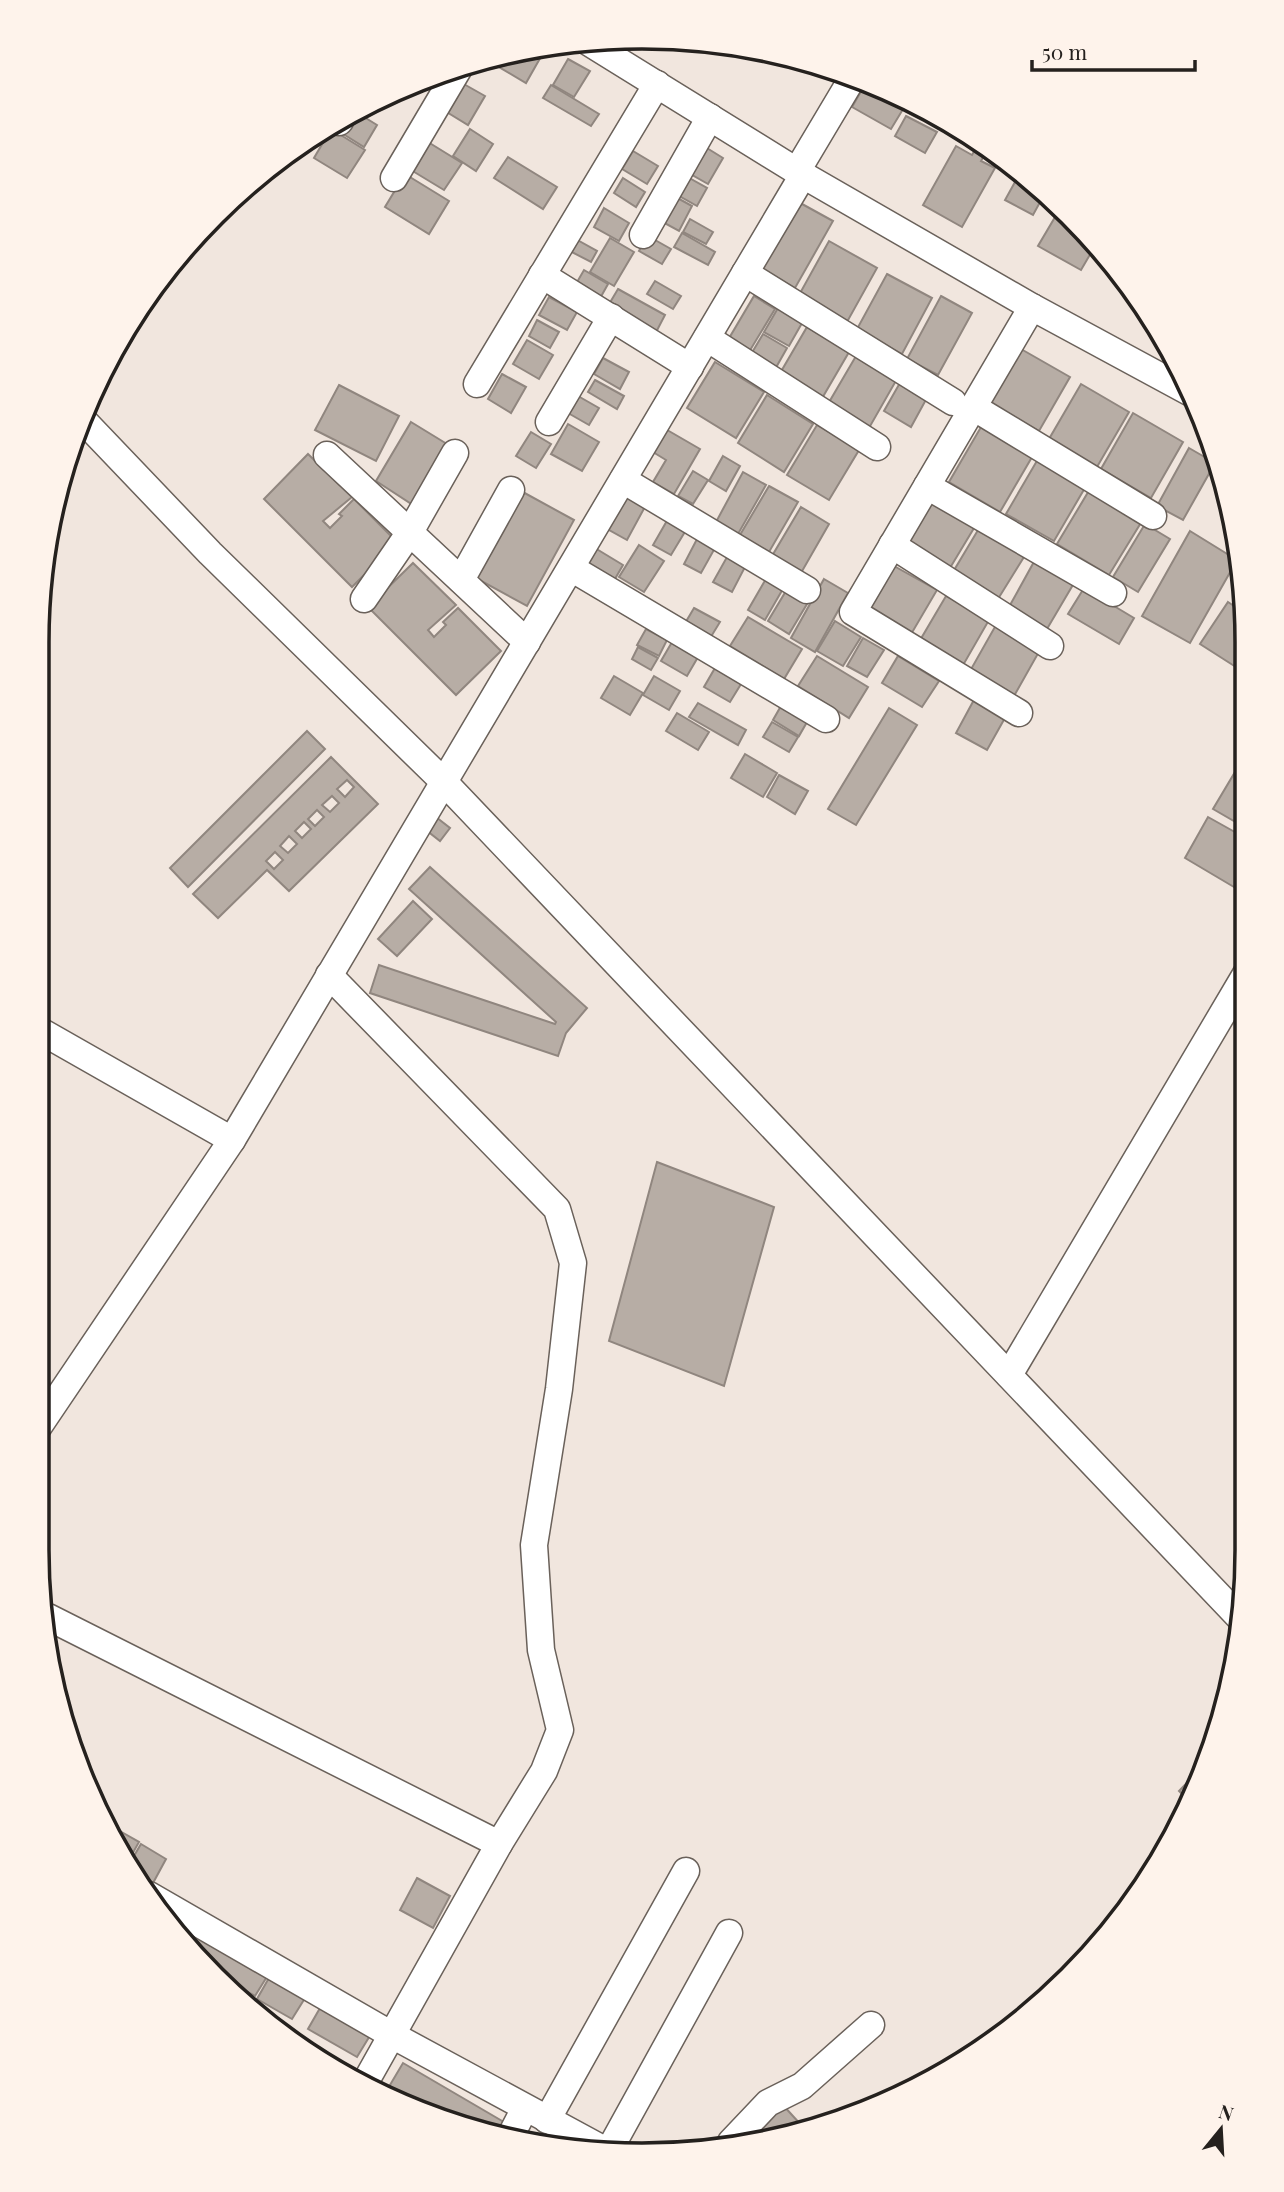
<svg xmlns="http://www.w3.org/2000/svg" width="1284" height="2192" font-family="'Playfair Display',serif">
  <rect width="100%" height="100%" fill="#f1e6de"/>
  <g fill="#b7ada5" stroke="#90867f" stroke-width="2" fill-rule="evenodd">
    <path d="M547,46L526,83L487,60L524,48Z"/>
    <path d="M568,59L590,71L574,97L553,85Z"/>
    <path d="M867,81L908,101L891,129L852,107Z"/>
    <path d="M462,83L485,96L468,125L445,111Z"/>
    <path d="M551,85L599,114L591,126L543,98Z"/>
    <path d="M910,102L941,119L936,127L906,109Z"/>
    <path d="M356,112L377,125L364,147L340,132L350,115Z"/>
    <path d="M906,116L937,132L925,153L895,136Z"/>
    <path d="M331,129L365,150L347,178L314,158Z"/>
    <path d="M470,129L493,144L476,171L453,156Z"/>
    <path d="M964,131L978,139L994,152L988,149L981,161L995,168L962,227L923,205L956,146L972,155L979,143L963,134Z"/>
    <path d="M316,133L307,149L299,144L305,139Z"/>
    <path d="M428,142L462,163L444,190L411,170Z"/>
    <path d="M702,145L723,158L708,184L687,172Z"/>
    <path d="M633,151L658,166L647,184L622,169Z"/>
    <path d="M508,157L557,187L543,209L494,178Z"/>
    <path d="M1020,173L1045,193L1033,215L1005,200Z"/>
    <path d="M405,174L449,201L429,234L385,207Z"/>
    <path d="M684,175L707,188L697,206L674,193Z"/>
    <path d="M623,178L645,192L636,207L614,193Z"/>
    <path d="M672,195L692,206L679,231L659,220Z"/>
    <path d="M793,199L833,221L795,288L755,265Z"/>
    <path d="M1061,207L1070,214L1095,246L1081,270L1038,246Z"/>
    <path d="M604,208L629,223L619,241L594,227Z"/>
    <path d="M690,219L713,232L706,244L683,232Z"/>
    <path d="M682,233L715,252L708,265L674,247Z"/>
    <path d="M648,236L671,249L662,264L639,251Z"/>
    <path d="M572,237L597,251L591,262L566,249Z"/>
    <path d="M610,238L634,252L614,286L590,272Z"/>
    <path d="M829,241L877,268L847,322L799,295Z"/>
    <path d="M584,270L608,284L598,302L573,289Z"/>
    <path d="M887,274L932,298L902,354L857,329Z"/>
    <path d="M655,281L681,296L673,309L647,294Z"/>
    <path d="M618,289L665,315L653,338L605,311Z"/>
    <path d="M754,296L775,309L749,352L728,340Z"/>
    <path d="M941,296L972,313L938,375L907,359Z"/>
    <path d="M549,297L577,312L567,330L539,315Z"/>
    <path d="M778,308L802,323L789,346L764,332Z"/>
    <path d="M537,320L559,332L550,348L529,336Z"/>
    <path d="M807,327L849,352L821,400L779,375Z"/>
    <path d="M763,334L787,348L774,371L750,356Z"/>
    <path d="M527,340L553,355L539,379L513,364Z"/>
    <path d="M1021,349L1070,377L1039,431L990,403Z"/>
    <path d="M856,356L897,379L869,428L828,404Z"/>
    <path d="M603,358L629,372L620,389L594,374Z"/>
    <path d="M715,362L764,392L736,438L687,408Z"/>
    <path d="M502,374L526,387L511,413L488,399Z"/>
    <path d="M595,380L624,396L617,409L588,392Z"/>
    <path d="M901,381L928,396L911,427L884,411Z"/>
    <path d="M1081,384L1129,412L1097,467L1049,439Z"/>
    <path d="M339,385L399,416L376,461L315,430Z"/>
    <path d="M767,395L813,424L784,472L738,443Z"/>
    <path d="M578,396L599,408L589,425L568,413Z"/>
    <path d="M1133,413L1183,442L1151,498L1101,469Z"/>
    <path d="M411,422L447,444L413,505L376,481Z"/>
    <path d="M568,424L599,442L582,471L551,454Z"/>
    <path d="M817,425L859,450L829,500L787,475Z"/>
    <path d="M662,427L700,449L674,494L653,482L666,460L648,449Z"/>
    <path d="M981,427L1032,457L1000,512L949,482Z"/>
    <path d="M531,432L551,444L536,468L516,456Z"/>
    <path d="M1189,448L1215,463L1183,520L1157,506Z"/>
    <path d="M308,454L352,497L323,521L330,528L342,516L339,514L354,499L397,542L352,587L264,499Z"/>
    <path d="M723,456L740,466L726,491L709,481Z"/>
    <path d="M1038,459L1086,486L1054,541L1006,514Z"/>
    <path d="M693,471L708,480L693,504L678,496Z"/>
    <path d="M743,472L766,485L738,534L716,522Z"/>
    <path d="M769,486L798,502L769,552L740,535Z"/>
    <path d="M622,489L647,503L627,540L602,526Z"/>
    <path d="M1090,489L1142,521L1109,575L1057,544Z"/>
    <path d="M521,491L574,520L527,606L474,577Z"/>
    <path d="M933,497L977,523L950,568L906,542Z"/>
    <path d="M801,507L829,524L801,573L772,556Z"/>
    <path d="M668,519L686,530L671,555L653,545Z"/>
    <path d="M1145,524L1170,539L1138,592L1113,577Z"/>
    <path d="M981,525L1027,552L998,599L953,572Z"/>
    <path d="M1190,531L1237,560L1190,643L1142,616Z"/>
    <path d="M697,539L715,548L701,573L684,564Z"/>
    <path d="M590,545L623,565L612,584L579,564Z"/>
    <path d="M639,545L664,561L644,592L619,577Z"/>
    <path d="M727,557L745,567L732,592L713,582Z"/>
    <path d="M1035,560L1074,583L1047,629L1009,607Z"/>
    <path d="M413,563L456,605L428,630L434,637L446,625L443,622L458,608L501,651L456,695L368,607Z"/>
    <path d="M894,566L937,590L910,636L868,611Z"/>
    <path d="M767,577L784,587L765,620L748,610Z"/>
    <path d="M824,579L848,593L815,652L791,638Z"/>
    <path d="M1084,588L1134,618L1119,644L1068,614Z"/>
    <path d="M786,591L807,604L789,634L768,621Z"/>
    <path d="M946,596L989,620L962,667L919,642Z"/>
    <path d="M1228,602L1246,614V659L1239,669L1200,644Z"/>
    <path d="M694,608L720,622L709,640L684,625Z"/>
    <path d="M748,617L802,649L784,679L730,646Z"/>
    <path d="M835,621L861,637L843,666L817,651Z"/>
    <path d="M996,625L1040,650L1014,696L970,671Z"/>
    <path d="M646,629L667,640L659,656L637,645Z"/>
    <path d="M863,638L884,650L867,677L847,666Z"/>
    <path d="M672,642L698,657L687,676L661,661Z"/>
    <path d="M638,647L658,658L651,670L632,659Z"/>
    <path d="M817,656L868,687L849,718L798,686Z"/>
    <path d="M898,656L939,681L922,707L882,683Z"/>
    <path d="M715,668L741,684L730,702L704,687Z"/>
    <path d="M614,676L643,693L630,715L601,698Z"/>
    <path d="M654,676L680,691L669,710L643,695Z"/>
    <path d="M975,698L1006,716L987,750L956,733Z"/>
    <path d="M698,703L746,730L738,745L689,717Z"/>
    <path d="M781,706L807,722L799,736L773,720Z"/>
    <path d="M889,708L917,725L856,825L828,809Z"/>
    <path d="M677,713L709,732L698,750L666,731Z"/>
    <path d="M772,722L798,737L789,752L763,737Z"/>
    <path d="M307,731L325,749L188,887L170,868Z"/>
    <path d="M745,754L777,773L763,797L731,778Z"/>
    <path d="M331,757L378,804L289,891L267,870L218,918L193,894ZM347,780L354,787L345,797L337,789ZM332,796L339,803L330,812L322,805ZM317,810L324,817L315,826L308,819ZM304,822L311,829L302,838L295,831ZM289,836L297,844L288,853L280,846ZM275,852L283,860L274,869L266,861Z"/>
    <path d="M1238,767L1246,772V828L1213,809Z"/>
    <path d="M779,775L808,791L795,814L767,797Z"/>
    <path d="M436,817L450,828L440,841L426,830Z"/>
    <path d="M1208,817L1242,836L1246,829V878L1239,890L1185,858Z"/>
    <path d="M430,867L587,1008L566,1033L558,1056L370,993L379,965L555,1024L556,1022L409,889Z"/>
    <path d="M413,901L432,919L397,956L378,939Z"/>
    <path d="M657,1162L774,1207L724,1386L609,1341Z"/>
    <path d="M1206,1763L1188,1800L1179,1791Z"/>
    <path d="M118,1830L139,1842L130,1858L116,1833Z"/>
    <path d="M141,1844L166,1859L153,1883L139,1875L131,1861Z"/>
    <path d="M417,1878L450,1896L433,1928L400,1910Z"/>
    <path d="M178,1923L268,1975L255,1996L229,1982L174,1930Z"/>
    <path d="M274,1969L310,1990L292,2019L257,1999Z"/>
    <path d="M324,2001L374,2029L357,2057L308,2029Z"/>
    <path d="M403,2063L509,2125L502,2136L485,2135L387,2090Z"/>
    <path d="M782,2104L802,2126L744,2139Z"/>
  </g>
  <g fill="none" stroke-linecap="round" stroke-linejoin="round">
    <g stroke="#6a615a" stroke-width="29">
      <g id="street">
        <path d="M588,42L803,175L1032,307L1191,393"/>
        <path d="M339,122L340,121"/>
        <path d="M797,171L853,77"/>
        <path d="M394,178L459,68"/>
        <path d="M643,235L710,117"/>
        <path d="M745,273L953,402"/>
        <path d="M542,275L690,367"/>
        <path d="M707,338L877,447"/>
        <path d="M477,384L657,84"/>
        <path d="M973,407L1153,516"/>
        <path d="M83,420L210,553L444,782L1240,1618"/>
        <path d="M549,422L611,317"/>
        <path d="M327,455L527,642"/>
        <path d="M623,480L807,590"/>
        <path d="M927,486L1113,593"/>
        <path d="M892,545L1050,646"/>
        <path d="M571,568L826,719"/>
        <path d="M461,580L511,490"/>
        <path d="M364,599L410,532L455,453"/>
        <path d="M1019,713L853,612L1032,307"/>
        <path d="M329,975L557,1209L573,1263L559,1389L534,1545L541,1650L560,1730L544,1771L499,1844L366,2081"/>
        <path d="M37,1029L232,1140L803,175"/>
        <path d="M1009,1375L1246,974"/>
        <path d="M37,1429L232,1140"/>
        <path d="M48,1617L499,1844"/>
        <path d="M149,1895L392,2035L597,2146"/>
        <path d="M547,2120L686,1871"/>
        <path d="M510,2137L525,2108"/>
        <path d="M731,2142L768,2103L802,2086L871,2025"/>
        <path d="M611,2147L729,1933"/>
      </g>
    </g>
    <use href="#street" stroke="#fff" stroke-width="26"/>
  </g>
  <path d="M0 0H1284V2192H0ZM642 49H642A593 593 0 0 1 1235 642V1550A593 593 0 0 1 642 2143H642A593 593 0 0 1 49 1550V642A593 593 0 0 1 642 49Z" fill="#fef3eb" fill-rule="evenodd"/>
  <path fill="none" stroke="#25211e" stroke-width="3.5" d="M642 49H642A593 593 0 0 1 1235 642V1550A593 593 0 0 1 642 2143H642A593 593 0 0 1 49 1550V642A593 593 0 0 1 642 49Z"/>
  <g transform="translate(1221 2129) rotate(18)" stroke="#fef3eb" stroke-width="5" paint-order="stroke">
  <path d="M0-5L12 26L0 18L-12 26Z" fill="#25211e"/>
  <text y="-10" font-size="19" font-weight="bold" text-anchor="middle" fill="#25211e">N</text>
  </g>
  <path d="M1032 60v10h163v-10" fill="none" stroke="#25211e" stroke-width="3.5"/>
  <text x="1042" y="60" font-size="21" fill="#25211e" stroke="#fef3eb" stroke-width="5" paint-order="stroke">50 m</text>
</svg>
